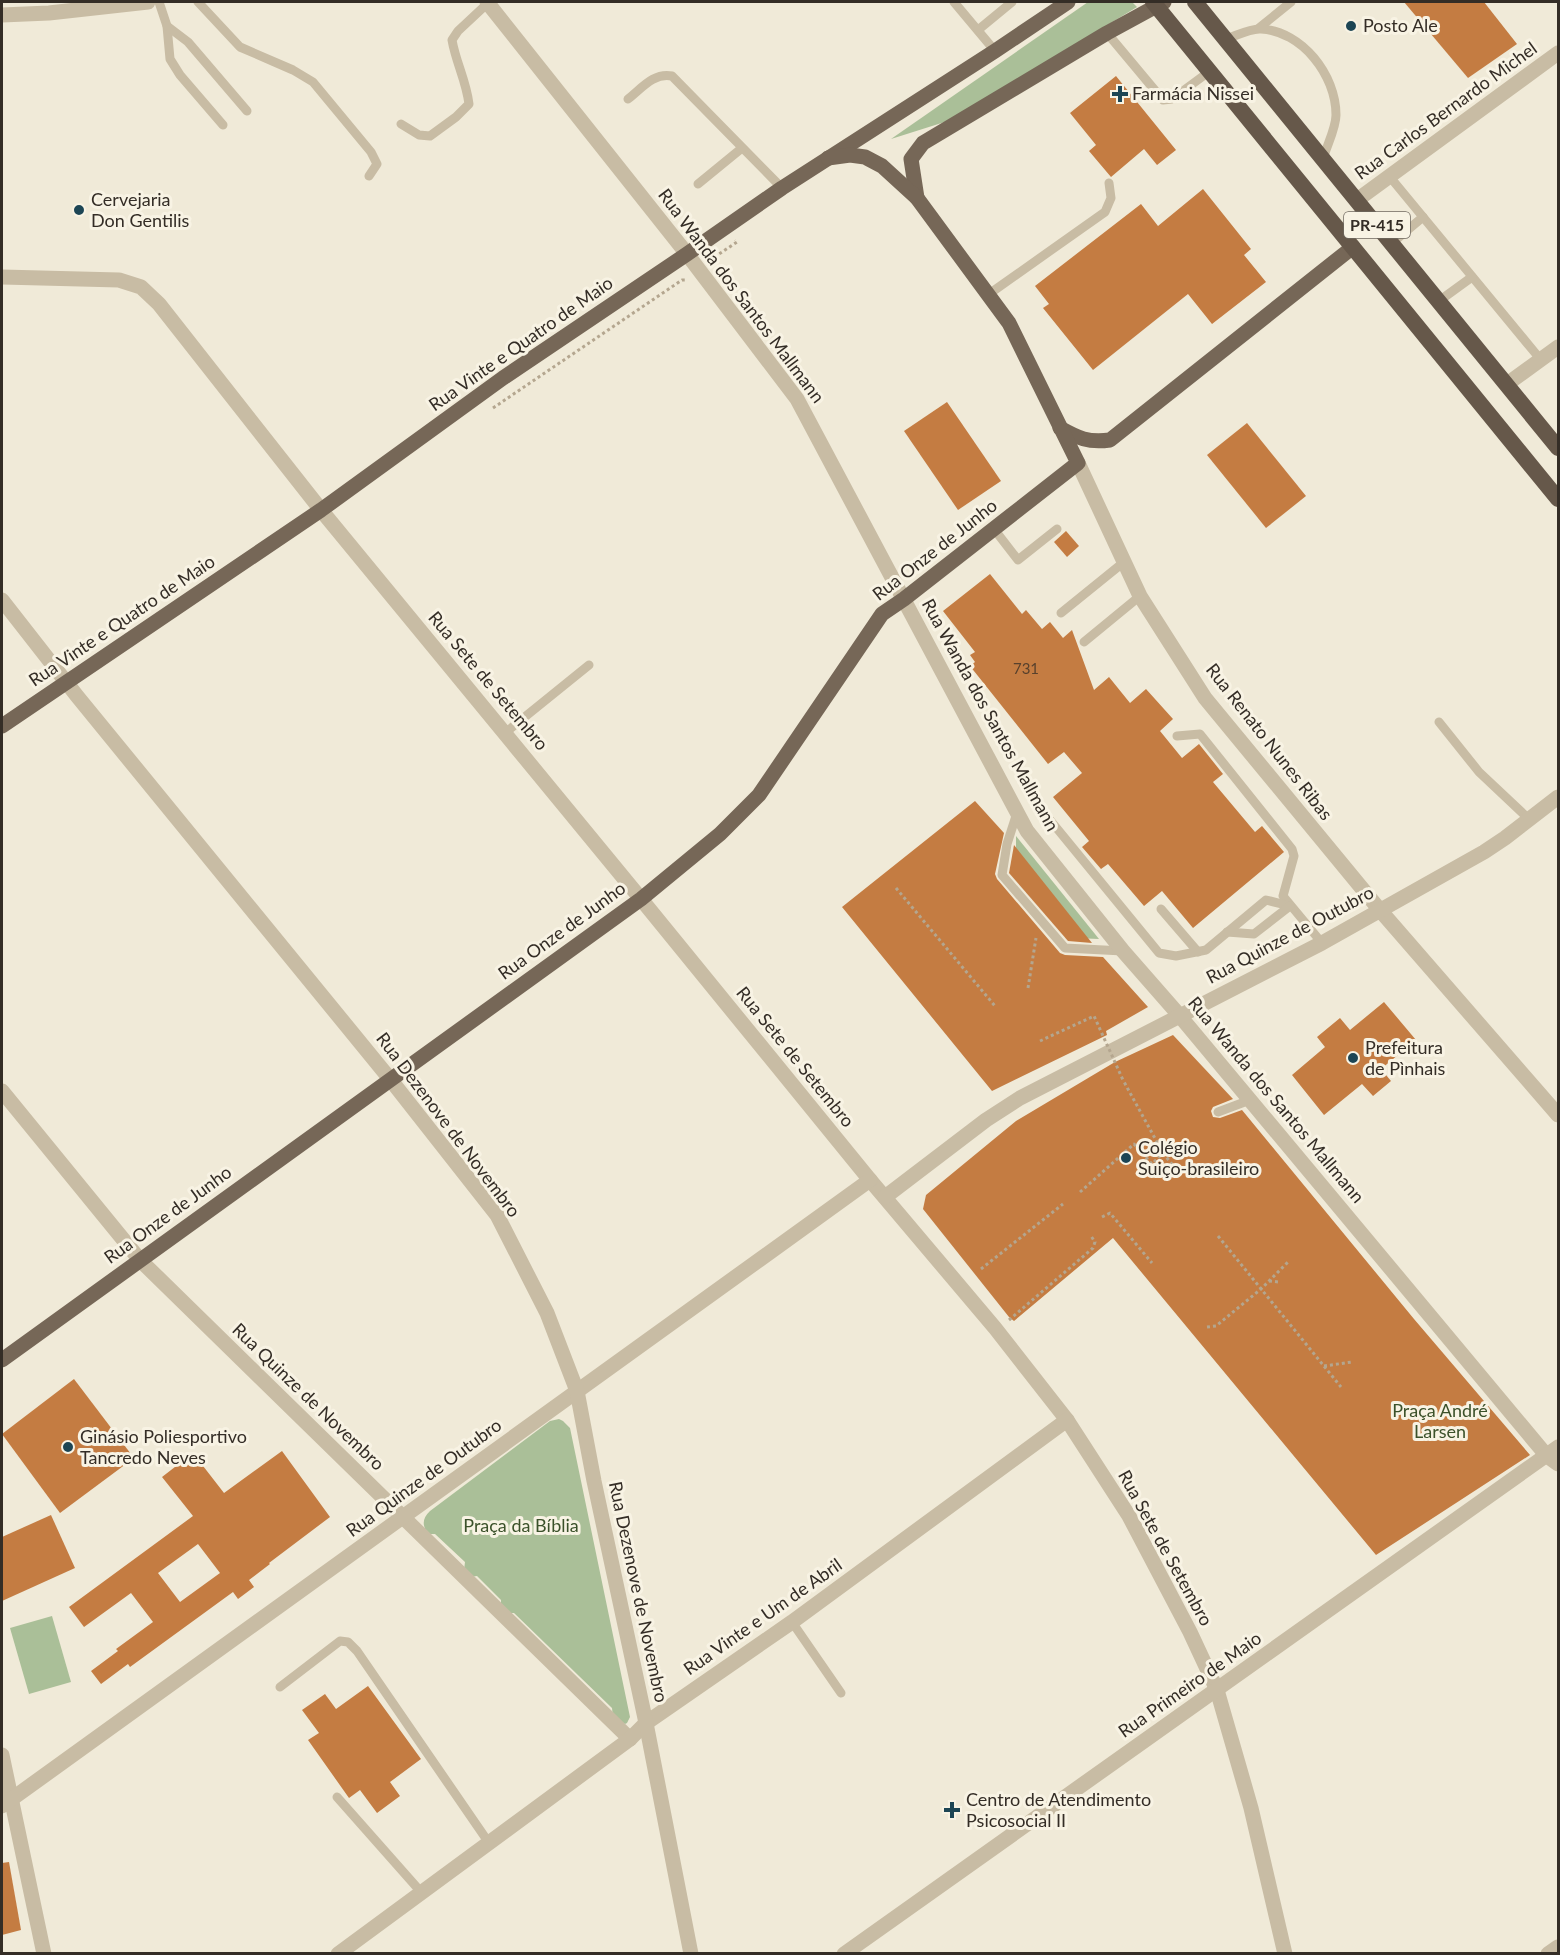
<svg xmlns="http://www.w3.org/2000/svg" width="1560" height="1955" font-family="Lato,sans-serif">
  <rect width="100%" height="100%" fill="#f0ead8"/>
  <g fill="#aabf98">
    <path d="M1088,2H1132L1137,7L951,120L891,139Z"/>
    <path d="M1016,836L1099,939L1074,938L1016,868Z"/>
    <path d="M559,1419L563,1421L570,1428L630,1717L627,1723L625,1724L613,1717L612,1708L514,1613H507L501,1607V1600L477,1576L470,1577L464,1570L465,1562L435,1534H428C422,1525 422,1519 430,1511L550,1421Z"/>
    <path d="M52,1616L71,1682L29,1694L10,1628Z"/>
  </g>
  <g fill="#c47c42" fill-rule="evenodd">
    <path d="M1404,2H1484L1517,44L1468,78Z"/>
    <path d="M1116,76L1176,150L1157,165L1144,149L1111,177L1089,151L1096,145L1070,113Z"/>
    <path d="M1203,189L1251,249L1244,255L1266,282L1212,324L1188,294L1093,370L1043,308L1049,304L1035,286L1141,204L1158,226Z"/>
    <path d="M947,402L1001,481L958,510L904,431Z"/>
    <path d="M1247,423L1306,496L1266,528L1207,455Z"/>
    <path d="M1066,531L1079,546L1067,557L1054,542Z"/>
    <path d="M990,574L1022,614L1026,610L1042,629L1050,622L1063,638L1072,630L1094,690L1109,677L1130,703L1146,689L1173,719L1160,731L1182,758L1199,744L1223,774L1213,782L1255,832L1262,826L1284,852L1193,928L1162,891L1144,906L1108,864L1101,869L1082,847L1089,841L1053,797L1082,773L1064,752L1048,764L970,666L975,662L970,655L975,652L943,611Z"/>
    <path d="M975,801L1004,833L995,874L997,879L1060,953L1065,955L1103,957L1148,1007L1106,1031L1107,1035L992,1091L842,907Z"/>
    <path d="M1014,845L1092,943L1068,941L1009,873Z"/>
    <path d="M1384,1002L1416,1040L1381,1069L1391,1081L1373,1096L1362,1084L1324,1115L1292,1075L1325,1047L1317,1037L1340,1018L1350,1030Z"/>
    <path d="M1173,1035L1233,1099L1213,1107L1211,1111L1213,1117L1220,1118L1242,1110L1414,1319L1530,1455L1376,1555L1113,1238L1014,1321L1009,1317L923,1209L926,1195L1016,1121L1115,1062Z"/>
    <path d="M74,1379L134,1458L60,1513L2,1434Z"/>
    <path d="M282,1451L330,1517L269,1563L270,1564L249,1580L254,1587L238,1599L233,1592L130,1667L128,1664L101,1684L91,1671L118,1651L116,1649L153,1622L131,1593L84,1627L69,1607L193,1516L162,1477L193,1453L224,1493ZM198,1544L220,1573L180,1602L158,1573Z"/>
    <path d="M51,1515L75,1568L2,1601V1537Z"/>
    <path d="M368,1686L421,1759L390,1782L400,1796L377,1813L360,1790L349,1798L308,1740L319,1733L302,1710L325,1694L336,1709Z"/>
    <path d="M9,1862L21,1930L2,1935V1863Z"/>
  </g>
  <g fill="none" stroke-linecap="round" stroke-linejoin="round">
    <g stroke="#b4a68f" stroke-width="3" stroke-dasharray="3 3" stroke-linecap="butt">
      <path d="M712,263L716,256L737,242L735,240"/>
      <path d="M493,408L682,280H687"/>
      <path d="M896,888L995,1006"/>
      <path d="M1028,988L1036,938"/>
      <path d="M1163,1153L1180,1174"/>
      <path d="M1080,1192L1134,1144L1152,1164L1163,1153L1123,1080"/>
      <path d="M1102,1217L1110,1213L1152,1263"/>
      <path d="M1218,1236L1341,1387"/>
      <path d="M981,1269L1063,1204"/>
      <path d="M1269,1281L1279,1282"/>
      <path d="M1009,1320L1093,1248L1095,1242L1091,1236"/>
      <path d="M1207,1327L1216,1326L1261,1289L1288,1262"/>
      <path d="M1324,1366L1352,1362"/>
    </g>
    <g stroke="#c8bca4" stroke-width="9">
      <path d="M159,2L167,26L170,59L180,75L223,125"/>
      <path d="M198,2L240,47L293,70L313,82L371,152L377,164L369,176"/>
      <path d="M954,2L995,51"/>
      <path d="M167,26L188,42L247,111"/>
      <path d="M1259,28L1291,2"/>
      <path d="M978,30L1012,2"/>
      <path d="M1107,33L1163,100L1172,99L1210,71"/>
      <path d="M1226,39C1236,36 1250,28 1261,29C1302,31 1336,75 1336,115C1336,128 1327,145 1323,159"/>
      <path d="M628,99C641,89 654,72 672,76L782,188"/>
      <path d="M401,124L419,135L430,136L456,117L469,104C466,80 456,63 452,40L458,31L488,3"/>
      <path d="M1390,177L1541,360"/>
      <path d="M698,184L742,148"/>
      <path d="M1392,243L1423,217"/>
      <path d="M989,294L1105,212L1111,198L1109,183"/>
      <path d="M1439,301L1472,277"/>
      <path d="M994,529L1018,560L1057,529"/>
      <path d="M1061,613L1124,562"/>
      <path d="M1084,642L1140,596"/>
      <path d="M1439,722L1479,772L1530,820"/>
      <path d="M505,733L589,665"/>
      <path d="M1177,736L1200,734L1292,849L1294,856L1283,896L1322,943"/>
      <path d="M1020,770L1032,798L1159,953L1176,956L1206,950L1266,900L1290,906"/>
      <path d="M1017,813L1007,844L1002,875L1065,948L1123,951"/>
      <path d="M1161,909L1198,952"/>
      <path d="M1227,932L1254,934L1290,906"/>
      <path d="M1218,1112L1250,1100"/>
      <path d="M792,1622L841,1693"/>
      <path d="M280,1687L340,1641L348,1642L357,1651L489,1843"/>
      <path d="M337,1797L421,1892"/>
    </g>
    <g stroke="#c8bca4" stroke-width="15">
      <path d="M487,2L687,254L797,399L1027,831L1123,951L1179,1015L1547,1456L1558,1464"/>
      <path d="M2,15L49,13L148,2"/>
      <path d="M1357,200L1558,53"/>
      <path d="M2,277L119,280L141,287L159,304L321,510L641,899L870,1180L995,1328L1067,1420L1129,1516L1190,1632L1217,1690L1251,1808L1285,1954"/>
      <path d="M1507,384L1558,347"/>
      <path d="M1078,463L1140,596L1205,698L1379,909L1558,1115"/>
      <path d="M2,1091L140,1260L630,1739"/>
      <path d="M885,1197L986,1120L1020,1098L1322,943L1484,852L1505,838L1558,797"/>
      <path d="M2,1755L44,1954"/>
      <path d="M2,1806L870,1180"/>
      <path d="M338,1954L630,1739L646,1723L792,1622L1067,1420"/>
      <path d="M844,1954L1558,1447"/>
      <path d="M1548,1954L1558,1947"/>
    </g>
    <path stroke="#c8bca4" stroke-width="15" d="M2,600L77,696L390,1079L497,1215L547,1313L577,1391L594,1481L646,1723L691,1954"/>
    <g stroke="#766757" stroke-width="15">
      <path d="M917,198L911,159L923,143L1107,33L1164,2"/>
      <path d="M1060,428C1078,438 1088,443 1110,440L1353,247"/>
      <path d="M2,726L321,510L503,378L687,254L782,188L995,51L1068,2"/>
      <path d="M2,1360L641,899L720,834L759,795L882,614L904,599L1078,463L1009,323L917,198L882,166L865,157L850,155L828,158"/>
    </g>
    <g stroke="#66584a" stroke-width="16">
      <path d="M1153,2L1558,499"/>
      <path d="M1195,2L1558,448"/>
    </g>
    <path stroke="#b4a68f" stroke-width="3" stroke-dasharray="3 3" stroke-linecap="butt" d="M1040,1041L1094,1016L1123,1080"/>
  </g>
  <g fill="#1c4554" stroke="#f8f3e4" stroke-width="2">
    <circle cx="1351" cy="26" r="6"/>
    <path d="M1117 85h6v6h6v6h-6v6h-6v-6h-6v-6h6z"/>
    <circle cx="79" cy="210" r="6"/>
    <circle cx="1353" cy="1058" r="6"/>
    <circle cx="1126" cy="1158" r="6"/>
    <circle cx="68" cy="1447" r="6"/>
    <path d="M949 1801h6v6h6v6h-6v6h-6v-6h-6v-6h6z"/>
  </g>
  <g text-anchor="middle" stroke-width="6" stroke-linejoin="round" paint-order="stroke">
    <g font-size="15" fill="#58412d">
      <text x="1026" y="674">731</text>
    </g>
    <rect fill="#f8f3e4" stroke="#6f685f" stroke-width="1.5" x="1344" y="212" width="66" height="26" rx="4.5"/>
    <g font-size="16" font-weight="bold" fill="#342d26">
      <text x="1377" y="231">PR-415</text>
    </g>
    <g font-size="18" fill="#342d26" stroke="#f8f3e4" text-anchor="start">
      <text x="1363" y="32">Posto Ale</text>
      <text x="1132" y="100">Farmácia Nissei</text>
      <text x="91" y="206">Cervejaria<tspan x="91" dy="21">Don Gentilis</tspan></text>
      <text x="1365" y="1054">Prefeitura<tspan x="1365" dy="21">de Pìnhais</tspan></text>
      <text x="1138" y="1154">Colégio<tspan x="1138" dy="21">Suiço-brasileiro</tspan></text>
      <text x="80" y="1443">Ginásio Poliesportivo<tspan x="80" dy="21">Tancredo Neves</tspan></text>
      <text x="966" y="1806">Centro de Atendimento<tspan x="966" dy="21">Psicosocial II</tspan></text>
    </g>
    <g font-size="18" fill="#342d26" stroke="#f8f3e4">
      <text transform="translate(1446 111) rotate(-36)" y="6">Rua Carlos Bernardo Michel</text>
      <text transform="translate(741 296) rotate(53)" y="6">Rua Wanda dos Santos Mallmann</text>
      <text transform="translate(521 344) rotate(-35)" y="6">Rua Vinte e Quatro de Maio</text>
      <text transform="translate(935 550) rotate(-38)" y="6">Rua Onze de Junho</text>
      <text transform="translate(122 621) rotate(-34)" y="6">Rua Vinte e Quatro de Maio</text>
      <text transform="translate(488 681) rotate(50)" y="6">Rua Sete de Setembro</text>
      <text transform="translate(990 715) rotate(61)" y="6">Rua Wanda dos Santos Mallmann</text>
      <text transform="translate(1269 742) rotate(52)" y="6">Rua Renato Nunes Ribas</text>
      <text transform="translate(562 931) rotate(-36)" y="6">Rua Onze de Junho</text>
      <text transform="translate(1290 935) rotate(-28)" y="6">Rua Quinze de Outubro</text>
      <text transform="translate(795 1057) rotate(51)" y="6">Rua Sete de Setembro</text>
      <text transform="translate(1276 1100) rotate(50)" y="6">Rua Wanda dos Santos Mallmann</text>
      <text transform="translate(448 1125) rotate(53)" y="6">Rua Dezenove de Novembro</text>
      <text transform="translate(168 1215) rotate(-36)" y="6">Rua Onze de Junho</text>
      <text transform="translate(308 1397) rotate(44)" y="6">Rua Quinze de Novembro</text>
      <text transform="translate(424 1478) rotate(-36)" y="6">Rua Quinze de Outubro</text>
      <text transform="translate(1165 1548) rotate(61)" y="6">Rua Sete de Setembro</text>
      <text transform="translate(638 1592) rotate(78)" y="6">Rua Dezenove de Novembro</text>
      <text transform="translate(763 1617) rotate(-35)" y="6">Rua Vinte e Um de Abril</text>
      <text transform="translate(1190 1685) rotate(-35)" y="6">Rua Primeiro de Maio</text>
    </g>
    <g font-size="18" fill="#3b512a" stroke="#f8f3e4">
      <text x="1440" y="1417">Praça André<tspan x="1440" dy="21">Larsen</tspan></text>
      <text x="521" y="1532">Praça da Bíblia</text>
    </g>
  </g>
  <rect width="1560" height="1955" fill="none" stroke="#342d26" stroke-width="6"/>
</svg>
